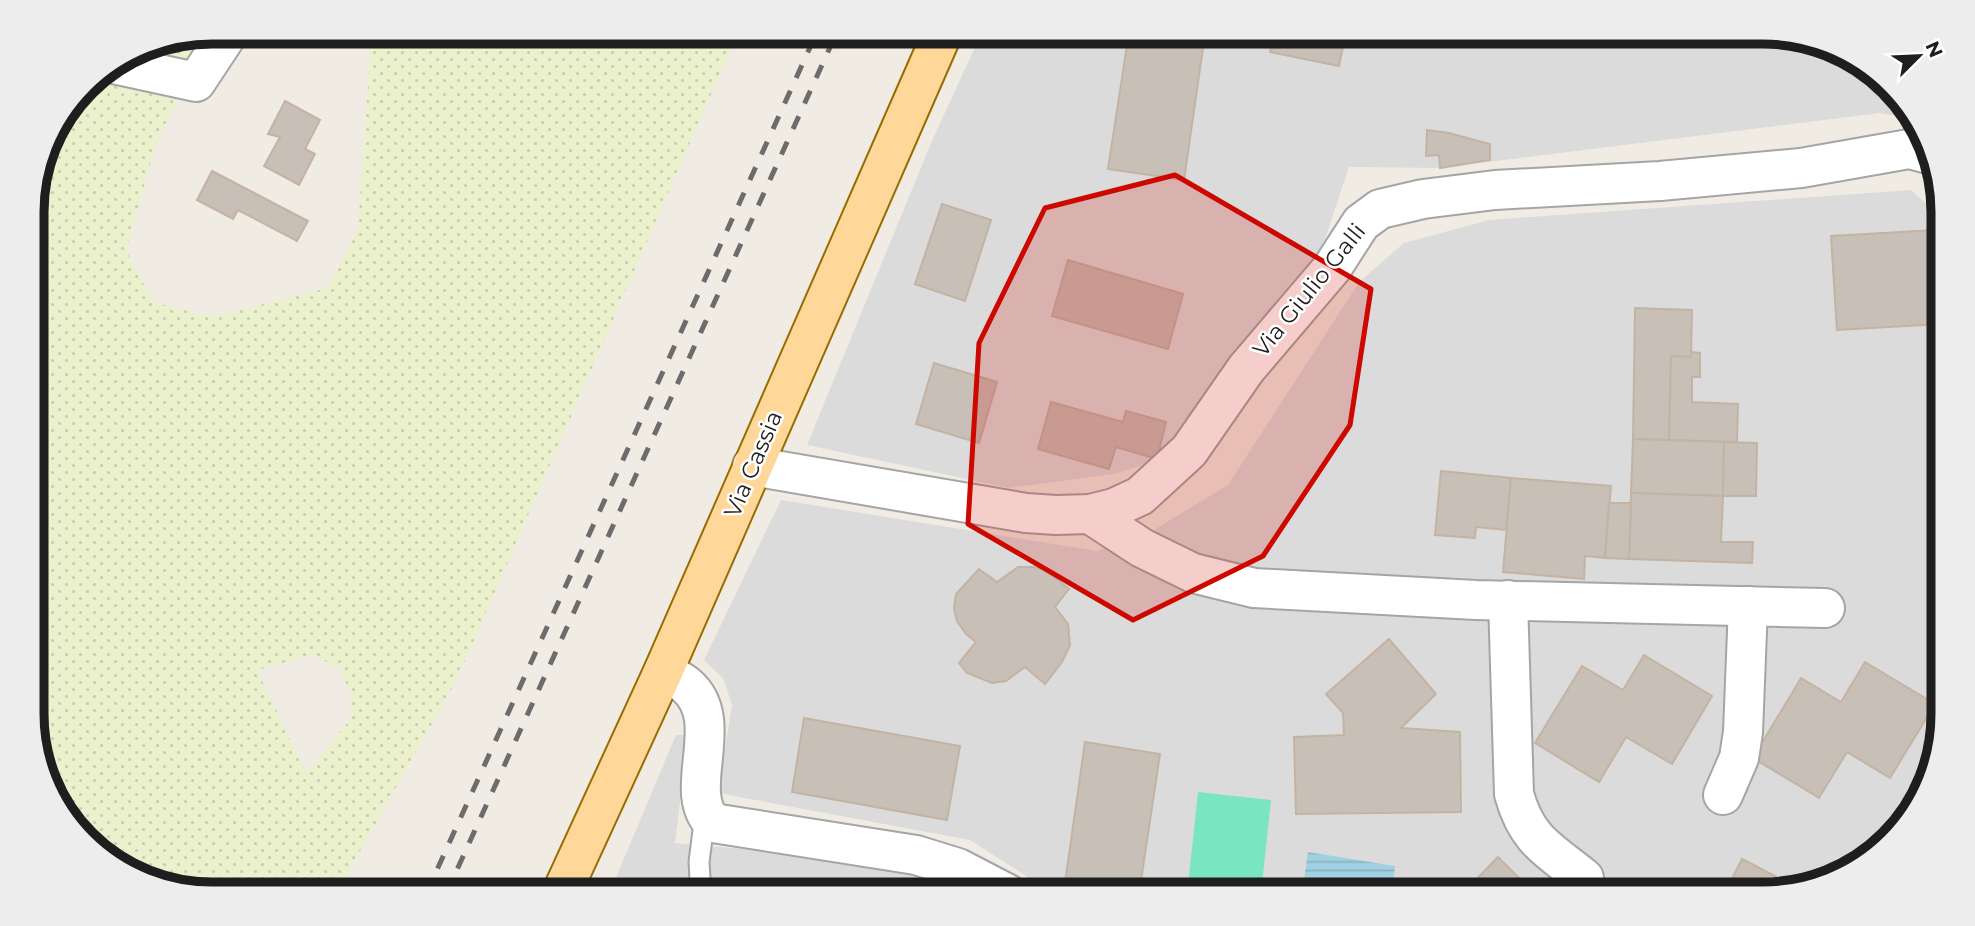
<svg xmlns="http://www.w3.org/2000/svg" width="1975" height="926" font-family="Montserrat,sans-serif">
  <defs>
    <pattern id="farmland-dots" width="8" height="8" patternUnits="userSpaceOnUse" patternTransform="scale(1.75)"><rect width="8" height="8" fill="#ecf1cd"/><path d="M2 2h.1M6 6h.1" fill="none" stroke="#caceb0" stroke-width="1.8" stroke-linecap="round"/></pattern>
    <pattern id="water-rules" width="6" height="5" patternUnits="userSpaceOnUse" patternTransform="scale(1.75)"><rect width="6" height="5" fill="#a0d0e2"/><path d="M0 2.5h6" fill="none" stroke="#89b2c1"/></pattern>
  </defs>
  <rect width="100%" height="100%" fill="#f0ece3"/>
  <g fill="#dcdbdb">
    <path d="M982,32H1764L1833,45L1907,102L1914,119L1880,113L1440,168L1349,167L1321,251L1260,320L1166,458L1114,474L1009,488L807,445L931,143Z"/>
    <path d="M1911,190L1942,218L1943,715L1930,784L1864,864L1775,894H1054L970,840L718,793L732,705L723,678L704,660L781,500L1097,551L1149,533L1228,485L1360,281L1404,243L1489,220Z"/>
    <path d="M676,735H688L675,843L836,857L946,883L963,894H609Z"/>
  </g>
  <path fill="url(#farmland-dots)" fill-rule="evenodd" d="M367,32H738L457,679L336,894H211L142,881L68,824L33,738L32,199L43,157L113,77L149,44L172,39L197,60L156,144L126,250L153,302L212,317L328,288L358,230L371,40ZM311,655L339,667L352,697L350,720L306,773L257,670Z"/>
  <path fill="#c6efa5" d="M112,65L113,77L43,157L50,132L93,76Z"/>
  <path fill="#7ae6c1" d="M1198,792L1271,800L1261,894H1187Z"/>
  <path fill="url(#water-rules)" d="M1308,852L1395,866L1392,888L1353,881L1350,894H1302Z"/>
  <g fill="#c8bfb6" stroke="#c3b3a4" stroke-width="2">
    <path d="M1129,32L1204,41L1184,180L1108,169Z"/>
    <path d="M1274,32H1346L1339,66L1270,52Z"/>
    <path d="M285,101L320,120L305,149L315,154L299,185L264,166L280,137L268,134Z"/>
    <path d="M1427,130L1449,133L1490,144V160L1440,168L1439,155L1426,156Z"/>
    <path d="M212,171L308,221L297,241L238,210L233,219L197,200Z"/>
    <path d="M942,204L991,220L965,301L915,284Z"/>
    <path d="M1935,230L1941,324L1837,330L1831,236Z"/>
    <path d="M1068,260L1183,294L1168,349L1052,316Z"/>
    <path d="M1635,308L1692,310L1691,357L1671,356L1669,440L1633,439Z"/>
    <path d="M1691,352L1700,353V377H1692V402L1738,404L1737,442L1669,440L1671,356L1691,357Z"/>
    <path d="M934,363L997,382L979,443L916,424Z"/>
    <path d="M1051,402L1123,422L1126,411L1166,422L1157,459L1116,447L1109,469L1038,449Z"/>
    <path d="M1633,439L1724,442L1723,496L1631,493Z"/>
    <path d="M1724,442L1757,443L1756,496H1723Z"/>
    <path d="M1441,471L1511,478L1506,530L1476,527L1475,538L1435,535Z"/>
    <path d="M1511,478L1611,486L1605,558L1585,556L1584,579L1503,572Z"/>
    <path d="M1631,493L1723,496L1721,542H1753L1752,563L1629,559Z"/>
    <path d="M1609,503H1631L1629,559L1605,558Z"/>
    <path d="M1018,567H1034L1045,570L1069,589L1055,607L1068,624L1070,645L1062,662L1045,684L1025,667L1006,681L992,683L967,673L959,663L976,642L966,634L957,621L954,609L956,594L979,569L997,582Z"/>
    <path d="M1389,639L1436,694L1401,728L1460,732L1461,812L1296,814L1294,737L1344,735L1343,713L1326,694Z"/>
    <path d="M1644,655L1712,696L1672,764L1626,737L1599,782L1535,743L1582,666L1623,690Z"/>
    <path d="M1865,662L1935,704L1890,778L1847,752L1819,798L1753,758L1801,678L1841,702Z"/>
    <path d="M804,718L960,746L947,820L792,792Z"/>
    <path d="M1085,742L1160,754L1139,894L1065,883Z"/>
    <path d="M1498,857L1535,894H1462Z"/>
    <path d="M1742,859L1796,887L1775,894H1724Z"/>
    <path d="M1675,879L1705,894H1668Z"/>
    <path d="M616,880L636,890L634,894H609Z"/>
  </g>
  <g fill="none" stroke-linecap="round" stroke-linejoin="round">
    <g stroke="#a5a5a5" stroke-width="23">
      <path id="service" d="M701,894L699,862L705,815"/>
    </g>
    <g stroke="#a5a5a5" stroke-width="42">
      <g id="minor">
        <path d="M113,64L196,82L229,32"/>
        <path d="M752,466L1026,513L1056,515L1090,514L1114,508L1140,496L1189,451L1246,369L1332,268L1361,223L1380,209L1423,199L1495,190L1660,181L1801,168L1909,149L1928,154"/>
        <path d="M1090,514L1142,548L1193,573L1254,588L1476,600L1825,608"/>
        <path d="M1508,600L1514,794C1527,841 1548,849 1584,878"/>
        <path d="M663,672C670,676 679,679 686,685C729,721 680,790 713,823L916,855L958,868L1008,894"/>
        <path d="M1723,795L1739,758L1743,732L1748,606"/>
      </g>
    </g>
    <g stroke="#986c00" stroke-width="42">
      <path id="primary" d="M561,894L663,672L943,32"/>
    </g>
    <use href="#service" stroke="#fff" stroke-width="19"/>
    <use href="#minor" stroke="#fff" stroke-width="38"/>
    <use href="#primary" stroke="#ffd799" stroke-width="38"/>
    <g stroke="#6c6c6c" stroke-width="5" stroke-dasharray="14 14" stroke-linecap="butt">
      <path d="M426,894L817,32"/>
      <path d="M446,894L837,32"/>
    </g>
  </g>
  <path fill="#cc0800" fill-opacity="0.2" stroke="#cc0800" stroke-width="5" stroke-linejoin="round" d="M1175,175L1371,289L1350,425L1263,556L1133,620L968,524L979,343L1045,208Z"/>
  <g text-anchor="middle" stroke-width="5" stroke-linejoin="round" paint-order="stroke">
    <g font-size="23" fill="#1e1e1e" stroke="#fff">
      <text transform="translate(1309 290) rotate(-51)" y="8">Via Giulio Galli</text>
      <text transform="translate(753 464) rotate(-67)" y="8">Via Cassia</text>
    </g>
  </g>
  <path d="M0 0H1975V926H0ZM212 44H1763A168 168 0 0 1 1931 212V714A168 168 0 0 1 1763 882H212A168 168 0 0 1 44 714V212A168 168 0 0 1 212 44Z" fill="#ededed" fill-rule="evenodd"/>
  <path fill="none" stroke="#1e1e1e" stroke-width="9" d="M212 44H1763A168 168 0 0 1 1931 212V714A168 168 0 0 1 1763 882H212A168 168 0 0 1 44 714V212A168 168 0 0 1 212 44Z"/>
  <g transform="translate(1919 56) rotate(66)" stroke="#ffffff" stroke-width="5" paint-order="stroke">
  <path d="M0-5L12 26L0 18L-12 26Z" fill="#1e1e1e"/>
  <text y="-10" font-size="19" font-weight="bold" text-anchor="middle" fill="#1e1e1e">N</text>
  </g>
</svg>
